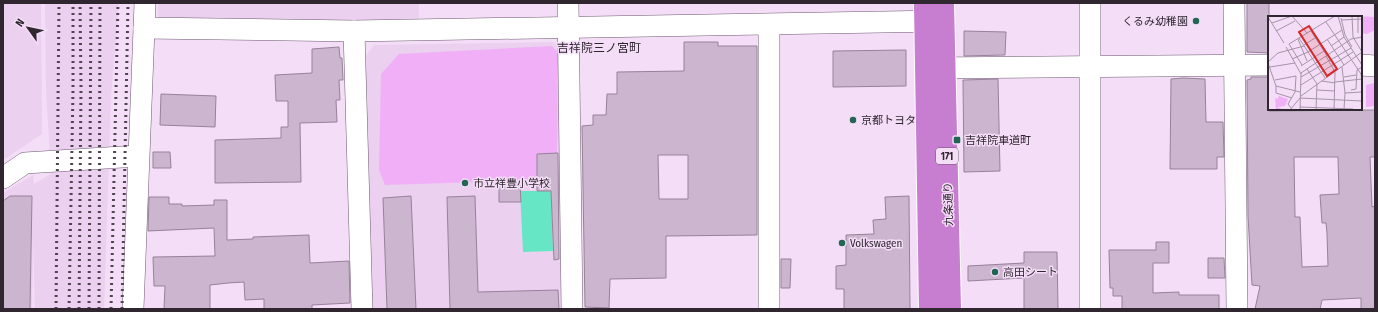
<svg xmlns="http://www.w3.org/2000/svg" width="1378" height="312" font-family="'Fira Sans Condensed','Noto Sans JP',sans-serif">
  <rect width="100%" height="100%" fill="#f4ddf7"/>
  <g fill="#ebd0ef">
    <path d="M3,3H41L42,134L3,160Z"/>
    <path d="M45,3H119L111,95L104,309H35L33,234L32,309H3V193L33,175L34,184L51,174L46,89Z"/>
    <path d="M158,3H419V20L158,21Z"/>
    <path d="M554,42L561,50L564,309H372L365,57L374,45Z"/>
  </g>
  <g fill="#f0aff7">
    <path d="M1356,16L1375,17V30L1367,34L1361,33V17Z"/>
    <path d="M552,46L558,53L557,153L537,154V180L385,185L379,170L381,74L399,54Z"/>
    <path d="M1374,83L1375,106L1366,107V85Z"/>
  </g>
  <path fill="#67e6c6" d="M520,191H551L553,251L523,252Z"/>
  <g fill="#ccb5ce" stroke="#97829a" fill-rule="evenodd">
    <path d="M1247,3H1269V53L1247,52Z"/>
    <path d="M964,31L1006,32L1005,55L964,56Z"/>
    <path d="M684,42H718V46H757V235L666,236V278L610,279L609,308L585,307L582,126L593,125V115H606L607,94H617V72L684,71ZM658,155H688V199H659Z"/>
    <path d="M339,47L340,58H342L343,80H339L340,100H336L337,122L300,123L301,182L215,183V140L281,138V127H288V101H276L275,75L312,73V49Z"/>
    <path d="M906,50V86L833,87V51Z"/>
    <path d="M1251,77H1269V111L1375,110V157H1370L1372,207L1375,206V309H1361V298L1322,300L1320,309H1255L1260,286L1252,285L1248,216L1247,80L1251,79ZM1294,157H1338L1339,194L1320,195L1322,223H1326L1327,233L1328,266L1302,267L1300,217H1295Z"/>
    <path d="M1183,78L1205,79L1206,122H1223L1224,157H1217V169H1170L1171,79Z"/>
    <path d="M998,79L1000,171L964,172L963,80Z"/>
    <path d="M161,94L216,96L215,127L160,125Z"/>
    <path d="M153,152H170L171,168H153Z"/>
    <path d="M558,153L559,259L554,260L551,191H537V154Z"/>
    <path d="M520,185L521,202H499V186Z"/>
    <path d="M10,196H32L30,309H3V201Z"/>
    <path d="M411,196L416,309H387L383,198Z"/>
    <path d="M475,196L478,292L558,290L559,309H450L447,197Z"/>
    <path d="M909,196L910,309H844V289H836V266L846,265V235L874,234L873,220L886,219L885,197Z"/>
    <path d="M149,197H169V204H182V206L214,205V200H227V240L253,239V237L309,235L310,263L349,261L350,303L312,305V309H264V299L245,300L244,282L228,283L210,285V309H164L165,286H154L153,257L215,256L214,228L148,231Z"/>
    <path d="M1156,242H1169V263H1153V293L1179,292V295H1219V309H1122V296H1113V288H1110L1109,250H1156Z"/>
    <path d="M1024,252H1057L1058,309H1024V278L968,281V266L1024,263Z"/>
    <path d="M1208,258H1224L1225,278H1208Z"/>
    <path d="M781,259H791L790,288H781Z"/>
  </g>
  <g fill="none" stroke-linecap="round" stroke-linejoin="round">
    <g stroke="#6d5970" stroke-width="22">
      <g id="minor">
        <path d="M568,3L572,309"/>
        <path d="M1090,3V309"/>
        <path d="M1234,3L1237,309"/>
        <path d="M769,25V309"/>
        <path d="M144,28L354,31L943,21"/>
        <path d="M354,31L362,309"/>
        <path d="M1361,65L1375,66"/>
        <path d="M927,68L1269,65"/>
        <path d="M3,178L25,163L138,156"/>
        <path d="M133,309L145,3"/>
      </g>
    </g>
    <g stroke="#fff" stroke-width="24">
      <g id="highway">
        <path d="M925,3L930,309"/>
        <path d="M943,3L950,309"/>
      </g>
    </g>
    <use href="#minor" stroke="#fff" stroke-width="21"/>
    <use href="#highway" stroke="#c77dd0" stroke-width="22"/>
    <g stroke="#504451" stroke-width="3" stroke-dasharray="2 4" stroke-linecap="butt">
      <path d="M56,309L59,3"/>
      <path d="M69,309L73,90V3"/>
      <path d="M79,309L81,87L80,3"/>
      <path d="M89,309L91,3"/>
      <path d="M99,309L100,3"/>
      <path d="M111,309L118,3"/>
      <path d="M122,309L128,3"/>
    </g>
  </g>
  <g fill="#236555" stroke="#f4ddf7" stroke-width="1.5">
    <circle cx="1196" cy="21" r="4"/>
    <circle cx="853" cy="120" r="4"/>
    <rect x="953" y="136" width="8" height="8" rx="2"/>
    <circle cx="465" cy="183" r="4"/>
    <circle cx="842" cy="243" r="4"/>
    <circle cx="995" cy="272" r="4"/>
  </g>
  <g text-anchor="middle" stroke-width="3" stroke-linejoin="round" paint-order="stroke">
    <rect fill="#f4ddf7" stroke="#6a5d6c" stroke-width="1" x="936" y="148" width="22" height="16" rx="3"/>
    <g font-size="10" font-weight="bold" fill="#2f2630">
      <text x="947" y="160">171</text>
    </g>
    <g font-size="11" fill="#2f2630" stroke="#f4ddf7" text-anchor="start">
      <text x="1188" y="25" text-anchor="end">くるみ幼稚園</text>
      <text x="861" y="124">京都トヨタ</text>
      <text x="965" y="144">吉祥院車道町</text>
      <text x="473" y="187">市立祥豊小学校</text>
      <text x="850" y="247">Volkswagen</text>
      <text x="1003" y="276">高田シート</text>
    </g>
    <g font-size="11" fill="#2f2630" stroke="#f4ddf7">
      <text transform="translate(948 204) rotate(-91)" y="4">九条通り</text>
    </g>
    <g font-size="12" fill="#2f2630" stroke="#f4ddf7">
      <text x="599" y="52">吉祥院三ノ宮町</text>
    </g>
  </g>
  <g transform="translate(1268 16)">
    <rect width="94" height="94" fill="#f4ddf7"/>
    <path d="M11,80L20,83L17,90L9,91L16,94H8L7,82L9,83Z" fill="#f0aff7"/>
    <path fill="none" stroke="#a594a7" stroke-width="1" d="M24,0L39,17M70,0L76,21L94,49M84,0L85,21L94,36M90,0V17M0,1L16,27M73,2L77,19L84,31M73,4L94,3M58,6L93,58L94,64M4,7L24,0M8,15L27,5M43,15L59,40M31,22L57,62M30,23L39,45M59,23L76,49M36,29L47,22M63,30L76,21M18,31L33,58M58,40L67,56L66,94M24,43L40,36L74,14M0,46L10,37L36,30M0,47L8,70L32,76M34,49L21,28L67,0M33,50L56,35M2,51L27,47M74,51L77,77L76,93M39,53L49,68L48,94M33,61L83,32M76,61L88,59M7,64L28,60M54,65L67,67M67,66L94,63M33,69L85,36M8,70V77L24,82M49,74L67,75M83,74L88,73L89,54L94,51M77,77L94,76M33,80L94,36M32,91L85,93M23,92L20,88L27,76L28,60M22,94L32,82L94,85M32,94L33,57L83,23L94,21"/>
    <path fill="#d62828" fill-opacity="0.15" stroke="#d62828" stroke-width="2" d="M41,10L69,53L59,60L31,16Z"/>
    <rect width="94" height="94" fill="none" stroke="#2f2630" stroke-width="2"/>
  </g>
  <rect width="1378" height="312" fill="none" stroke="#2f2630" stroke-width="8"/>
  <g transform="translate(28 28) rotate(303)" stroke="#f4ddf7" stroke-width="3" paint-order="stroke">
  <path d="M0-3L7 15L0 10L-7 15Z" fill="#2f2630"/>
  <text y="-6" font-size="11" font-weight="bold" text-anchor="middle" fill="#2f2630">N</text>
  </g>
</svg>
